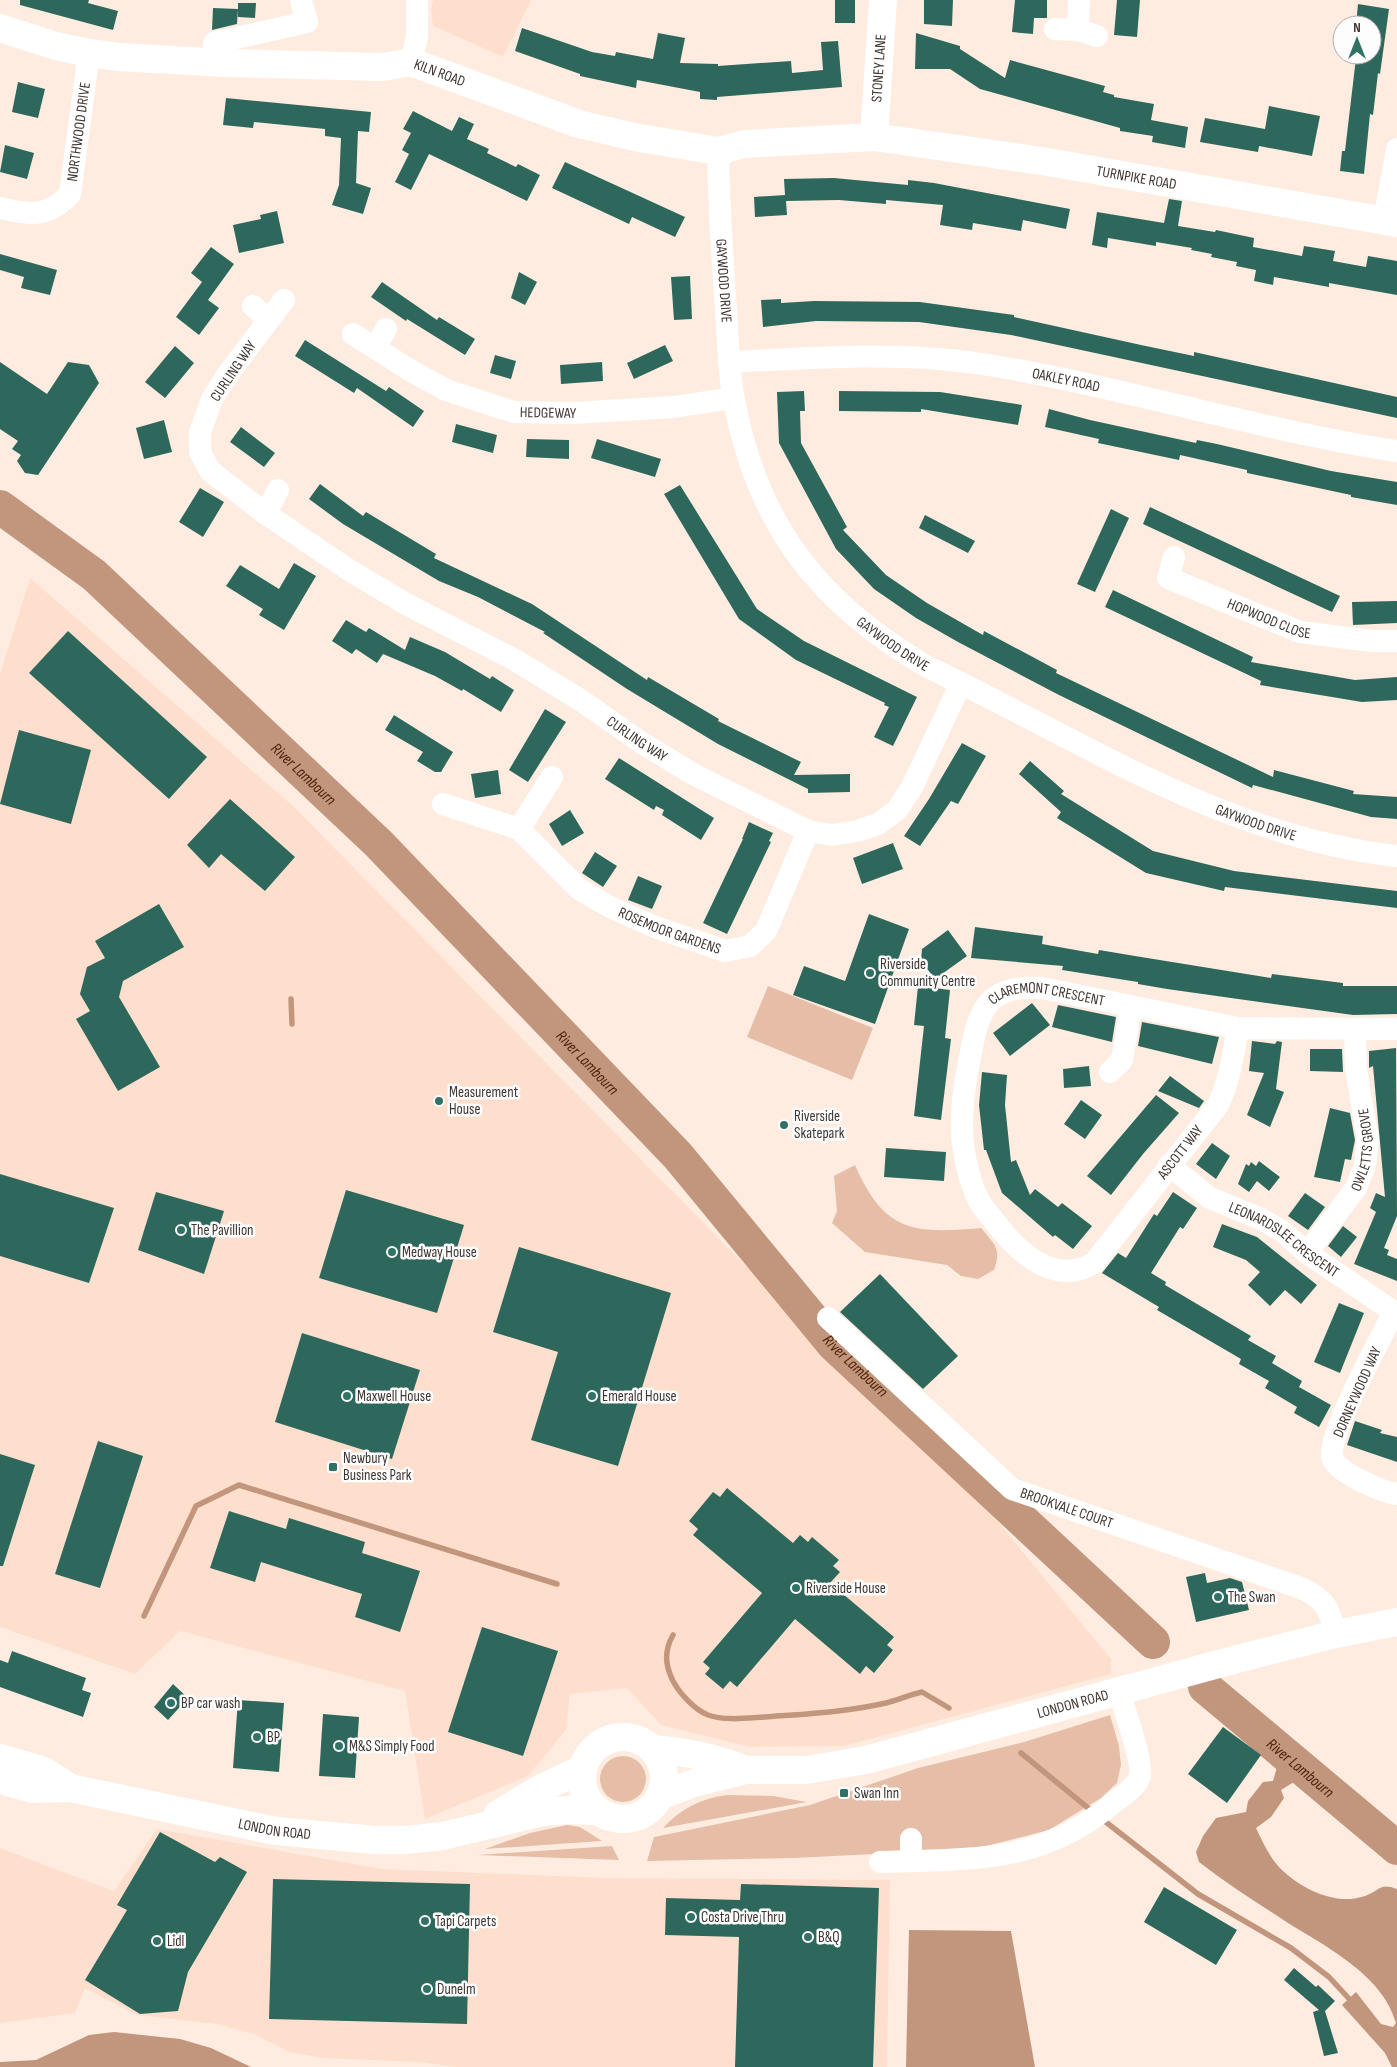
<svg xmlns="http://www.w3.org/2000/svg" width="1397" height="2067" font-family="'Sofia Sans Condensed',sans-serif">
  <rect width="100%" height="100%" fill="#ffece1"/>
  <g fill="#fedfce">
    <path d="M433,0H531L503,57L433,26L431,9Z"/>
    <path d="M30,578L293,806L999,1523L1111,1659V1674L844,1746L750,1747L661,1725L627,1688L570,1694L566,1730L528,1776L425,1819L405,1691L180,1631L135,1674L0,1627V674Z"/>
    <path d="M157,1829L382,1869L605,1878L890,1880L887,2067H455L421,2062L322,2058L289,2052L254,2034L217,2024L137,2015L85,1988L75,2013L0,2023V1848L114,1891Z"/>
  </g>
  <g fill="#e6bea7">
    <path d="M768,986L873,1028L852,1080L747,1037Z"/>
    <path d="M855,1165C884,1232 913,1234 981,1228C994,1244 1002,1248 994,1270L978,1279L961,1276L947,1265L865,1252L832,1223L837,1211L834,1176Z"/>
    <path d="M1110,1715L1119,1746L1121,1765L1117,1783L1101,1798L1049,1830L975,1849L794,1858L647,1861L654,1837L810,1805L918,1768L1024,1742Z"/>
    <circle cx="623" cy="1779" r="23"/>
    <path d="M727,1795L773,1796L807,1802L663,1828C680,1809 702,1798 727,1795Z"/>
    <path d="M567,1825L580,1827L602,1841L485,1849L530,1833Z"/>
    <path d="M612,1846L619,1860L478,1855Z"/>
  </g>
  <g fill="#c2967c">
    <path d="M1277,1767L1294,1782L1281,1790L1284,1798L1271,1817L1256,1828C1263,1843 1271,1860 1283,1871C1304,1890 1337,1906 1365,1896C1379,1891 1380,1882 1397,1889V2067H1392L1385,2053L1342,2005L1356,1992L1381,2024L1393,2027L1396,2023C1382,1973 1322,1945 1282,1919C1254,1901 1226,1883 1199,1862L1196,1852L1203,1836L1216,1818L1246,1812L1248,1801L1263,1782L1273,1781Z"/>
    <path d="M909,1930L1011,1931L1035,2067H906Z"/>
    <path d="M114,2032L180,2039L211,2048L251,2067H0V2062L36,2060L89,2035Z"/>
  </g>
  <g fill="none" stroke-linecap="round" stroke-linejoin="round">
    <g stroke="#c2967c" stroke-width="5.5">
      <path d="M291,999L292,1024"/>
      <path d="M144,1616L196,1506L239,1485L557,1584"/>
      <path d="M673,1635C664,1651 665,1665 673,1681C680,1694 695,1710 708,1715C725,1721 748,1718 765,1717C805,1714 846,1712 886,1703C898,1700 909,1695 922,1692L949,1708"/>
      <path d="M1021,1753L1093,1812"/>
      <path d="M1102,1819L1198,1894L1291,1948L1329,1977L1353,2003"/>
    </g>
    <g stroke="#c2967c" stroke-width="34">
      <path id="s1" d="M0,507L94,575L379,844L678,1156L833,1344L1153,1642"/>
      <path id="s2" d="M1205,1687L1397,1848"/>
    </g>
  </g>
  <g fill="#2e685c">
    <path d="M20,0H89L88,3L118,11L113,30L20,5Z"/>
    <rect x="835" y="0" width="20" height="23"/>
    <path d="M924,0H953L952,26L924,24Z"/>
    <path d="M1015,0H1047V18H1034L1033,34L1012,32Z"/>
    <path d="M1117,0H1140L1137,37L1114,35Z"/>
    <path d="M238,3H256L255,18L238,17Z"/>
    <path d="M1358,4L1389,9L1380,74L1378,73L1373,115L1370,114L1364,174L1340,171L1342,151H1345L1356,58L1358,55H1372V25H1356Z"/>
    <path d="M213,8L238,9L237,24L212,30Z"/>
    <path d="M522,28L592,52L615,56L616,52L653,59L658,33L685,38L680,63L718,64V66L791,61L792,73L823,70L821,42L838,41L842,87L717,97V100L700,99V92L637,80L636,88L580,76V74L515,51Z"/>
    <path d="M916,33L960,46V49L1005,78L1010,60L1105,86L1103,92L1114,95V97L1154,104L1151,120L1188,127L1185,148L1152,142L1153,136L1120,131V128L980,89L950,69H915Z"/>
    <path d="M18,82L45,89L38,118L12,112Z"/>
    <path d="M226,98L371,112L369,132L358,131L356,183L371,188L363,214L332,205L339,185L341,138L325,136V129L254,122L253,128L223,125Z"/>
    <path d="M1269,106L1320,116L1312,156L1259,146L1258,152L1200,142L1205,118L1265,129Z"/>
    <path d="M413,111L452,131L459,117L474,124L467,139L489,149L487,153L516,167L518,164L540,175L527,201L429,154L411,190L395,182L409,154L402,150L411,133L403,129Z"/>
    <path d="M5,145L34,153L27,179L0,172Z"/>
    <path d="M565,162L685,217L675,237L632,217L629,224L552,188Z"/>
    <path d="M834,178L908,185V180L934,183L1070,209L1066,229L1023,220L1021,231L973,223L972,230L940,225L943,205L886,200V204L839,200L786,201L787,215L755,217L754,197L785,195L784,179Z"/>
    <path d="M1169,199L1182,201L1178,226L1215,232L1216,230L1254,238L1253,247L1302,256L1304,246L1335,251L1333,261L1366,267L1368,256L1397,261V295L1329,283V287L1274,277L1273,285L1254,281L1256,270L1236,266L1237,262L1211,257L1212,254L1191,250L1192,248L1156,242V246L1108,238L1107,248L1092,245L1097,212L1164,223Z"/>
    <path d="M277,211L284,243L239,253L233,225L261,219L260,215Z"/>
    <path d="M211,247L234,264L208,300L219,308L199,335L176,317L202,282L191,273Z"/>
    <path d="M0,254L57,270L50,295L21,288L24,277L0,270Z"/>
    <path d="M519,272L537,282L525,305L511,298Z"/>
    <path d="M690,276L692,319L674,320L671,277Z"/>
    <path d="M382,282L437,320L439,317L475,339L465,355L407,319L406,321L371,297Z"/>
    <path d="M781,299V303L814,301L920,302L1014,315V317L1141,345L1194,356V352L1397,397V418L1011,335L919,322L816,321L763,327L761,300Z"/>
    <path d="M305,340L386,391L389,387L424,411L413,427L357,388L354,393L295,356Z"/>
    <path d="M665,345L673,361L634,379L627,363Z"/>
    <path d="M175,346L194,363L165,398L145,382Z"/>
    <path d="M495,355L516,361L511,379L490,373Z"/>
    <path d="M0,362L47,394L68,362L89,365L99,383L38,475L25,473L17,461L21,455L12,449L18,441L0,429Z"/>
    <path d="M602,362L603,381L561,384L560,365Z"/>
    <path d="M804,391L805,411H800L801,443L847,527L843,530L886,575L927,603L983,635L984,631L1057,670L1056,673L1273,777L1274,770L1354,791L1353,794L1397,797V819L1371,817L1253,785L1252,788L1059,695L958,642L916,618L874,589L836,549L779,443L777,392Z"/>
    <path d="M839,391L940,392L1022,405L1018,425L921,409V412L839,411Z"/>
    <path d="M1049,409L1090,420L1196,443L1197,440L1217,444L1331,471L1397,482V505L1351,497V495L1247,473V470L1180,455L1179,460L1098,443L1099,439L1045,427Z"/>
    <path d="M164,420L172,452L144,459L136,428Z"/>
    <path d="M456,424L497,435L493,453L452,442Z"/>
    <path d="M241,427L275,453L264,467L230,442Z"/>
    <path d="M527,439L569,440V459L526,457Z"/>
    <path d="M597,439L661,459L655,477L591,458Z"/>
    <path d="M320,484L363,516L366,512L436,554L434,558L532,604L647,680L648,677L719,719L718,721L801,762L794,775L850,774V792L808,793V789L718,744L627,689L543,633L545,632L478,597L439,581L343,524L309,499Z"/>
    <path d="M680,485L757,609L804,641L917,697L893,746L874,737L889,707L884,705L885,703L796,660L739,619L664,494Z"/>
    <path d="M200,488L224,502L203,537L179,522Z"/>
    <path d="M1150,507L1340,596L1332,612L1143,524Z"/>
    <path d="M1111,509L1129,518L1095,592L1077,584Z"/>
    <path d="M925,515L975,541L968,553L919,528Z"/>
    <path d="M294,563L316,576L284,630L259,615L263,609L226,586L240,565L279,589Z"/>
    <path d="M1113,590L1253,657L1251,662L1355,680L1397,677V700L1362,702L1260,685L1261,681L1105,607Z"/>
    <path d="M1397,601V623L1353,625L1352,602Z"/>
    <path d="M346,620L366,632L369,628L405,650L410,637L445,652L490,679L492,676L514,690L501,712L463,689L462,691L435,676L383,654L377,663L356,649L352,654L332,641Z"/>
    <path d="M68,631L207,757L169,799L29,673Z"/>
    <path d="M545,709L566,722L528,782L509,770Z"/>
    <path d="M394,715L453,752L441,772H435L417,761L423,752L385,730Z"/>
    <path d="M19,730L91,750L71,824L0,804Z"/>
    <path d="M962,743L986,756L958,804L951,801L920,846L904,836L929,799Z"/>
    <path d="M619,758L714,818L701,840L662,815L664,810L656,806L654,810L605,779Z"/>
    <path d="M1030,761L1064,791L1061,794L1153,851L1234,871L1397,891V908L1225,887L1224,891L1146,873L1057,818L1061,812L1019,774Z"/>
    <path d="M498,770L501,794L475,798L471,774Z"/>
    <path d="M230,799L295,857L265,891L221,854L209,868L187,845Z"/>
    <path d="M570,810L584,833L562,846L549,824Z"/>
    <path d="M749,822L773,833L769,841L771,842L727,934L703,923L743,839H742Z"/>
    <path d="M893,843L903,869L862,884L853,858Z"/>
    <path d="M595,852L617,866L603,887L582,873Z"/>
    <path d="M638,876L662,886L652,909L628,900Z"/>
    <path d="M159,904L184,947L123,981L119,997L160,1067L118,1091L76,1019L90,1011L80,994L87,967L105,958L95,941Z"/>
    <path d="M869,914L909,929L875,1024L793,995L804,966L845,981Z"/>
    <path d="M975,927L1043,936L1042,944L1098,954L1099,950L1135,956L1271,978L1272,974L1343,983V986H1397V1014L1353,1015L1167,989L1138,984V982L1062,970L1063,966L971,958Z"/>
    <path d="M948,930L967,956L935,979L921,961L922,949Z"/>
    <path d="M918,986L950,990L945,1038L951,1039L941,1120L914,1116L924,1026L914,1025Z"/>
    <path d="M1032,1003L1050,1025L1010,1056L993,1033Z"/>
    <path d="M1058,1005L1116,1017L1112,1042L1052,1027Z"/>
    <path d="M1142,1022L1219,1037L1212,1064L1138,1046Z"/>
    <path d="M1252,1041L1275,1044L1277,1041L1282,1042L1276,1089L1284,1092L1270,1127L1247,1115L1264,1073L1249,1071Z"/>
    <path d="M1396,1048L1397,1216L1384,1248L1389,1250L1387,1255L1397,1259V1281L1354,1264L1376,1212L1370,1208L1376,1193L1385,1197L1373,1066L1369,1068V1051Z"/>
    <path d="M1310,1049H1342L1343,1072L1310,1071Z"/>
    <path d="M1089,1066L1091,1086L1064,1088L1063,1069Z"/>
    <path d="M982,1072L1007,1075L1005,1105L1011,1162L1016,1160L1030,1195L1035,1189L1058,1207L1062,1203L1092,1226L1073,1249L1055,1235L1053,1237L1002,1193L986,1150H984L979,1105Z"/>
    <path d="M1170,1076L1204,1101L1199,1108L1158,1091Z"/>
    <path d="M1156,1095L1179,1113L1143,1154L1111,1195L1087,1176Z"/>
    <path d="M1081,1100L1102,1115L1085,1139L1064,1124Z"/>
    <path d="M1330,1108L1350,1113L1355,1140L1351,1160L1345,1159L1340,1182L1314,1177Z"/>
    <path d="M1212,1143L1230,1156L1216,1179L1196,1164Z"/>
    <path d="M886,1148L946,1152L944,1181L884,1177Z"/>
    <path d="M1259,1161L1280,1177L1269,1191L1257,1181L1249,1192L1238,1184L1246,1164L1249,1166L1251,1162L1256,1166Z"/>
    <path d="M0,1174L114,1208L89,1283L0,1256Z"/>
    <path d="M346,1190L464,1225L437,1313L319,1278Z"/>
    <path d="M156,1192L224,1211L204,1274L138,1250Z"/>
    <path d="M1173,1192L1197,1208L1183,1229L1180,1227L1151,1273L1166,1282L1165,1285L1251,1336L1248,1340L1276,1356L1272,1363L1302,1381L1299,1387L1331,1405L1319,1427L1294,1413L1297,1407L1265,1388L1269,1381L1239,1364L1241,1359L1157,1310L1159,1307L1102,1273L1118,1253L1126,1258L1154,1214L1157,1216Z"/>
    <path d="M1305,1193L1325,1207L1308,1230L1288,1216Z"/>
    <path d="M1222,1224L1257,1237L1317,1285L1301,1304L1285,1290L1270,1306L1248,1285L1260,1272L1246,1260L1213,1247Z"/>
    <path d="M1343,1226L1357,1237L1341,1257L1328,1246Z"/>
    <path d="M519,1247L671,1293L618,1466L531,1440L558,1352L493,1332Z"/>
    <path d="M880,1274L958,1356L923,1389L840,1312Z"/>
    <path d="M1339,1303L1364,1313L1340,1373L1314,1362Z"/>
    <path d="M302,1333L420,1370L392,1459L275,1422Z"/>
    <path d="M1355,1421L1382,1430L1380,1433L1397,1437V1462L1347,1445Z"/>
    <path d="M98,1441L143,1456L100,1588L55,1574Z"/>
    <path d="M0,1454L35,1465L3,1566H0Z"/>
    <path d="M727,1488L793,1543L800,1535L808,1542L812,1537L839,1560L833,1566L840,1572L830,1583L894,1637L887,1645L893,1650L874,1673L866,1666L860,1674L795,1619L737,1687L730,1681L723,1689L705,1674L710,1668L703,1662L762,1593L693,1535L698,1529L689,1521L713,1492L720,1497Z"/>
    <path d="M229,1511L286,1529L289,1518L365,1542L362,1553L420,1571L400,1632L355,1617L362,1594L261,1562L255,1582L210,1568Z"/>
    <path d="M1205,1573L1207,1583L1230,1578L1242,1582L1249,1610L1196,1622L1186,1577Z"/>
    <path d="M482,1627L558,1651L523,1756L448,1732Z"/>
    <path d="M12,1651L86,1678L82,1690L91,1693L83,1717L0,1687V1660L8,1663Z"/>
    <path d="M173,1684L188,1698L168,1720L154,1707Z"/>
    <path d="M238,1700L284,1703L279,1772L233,1768Z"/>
    <path d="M323,1714L359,1717L355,1778L319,1776Z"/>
    <path d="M1223,1727L1261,1755L1227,1803L1188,1774Z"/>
    <path d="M160,1832L215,1862L220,1857L247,1872L188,1972L178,2011L140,2014L85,1980L127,1910L117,1905Z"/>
    <path d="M273,1879L470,1884L467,2024L269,2019Z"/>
    <path d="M741,1884L879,1888L873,2067H735L739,1937L665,1935L666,1898L740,1900Z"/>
    <path d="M1164,1887L1237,1930L1216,1965L1144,1922Z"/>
    <path d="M1294,1968L1316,1987L1318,1985L1335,2001L1325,2011L1338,2053L1324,2056L1313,2012L1319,2010L1284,1980Z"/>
  </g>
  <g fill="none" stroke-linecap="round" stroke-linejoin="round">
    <g stroke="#fff" stroke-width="22">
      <path d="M1055,29L1078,30L1097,36"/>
      <path d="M1078,30L1079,0"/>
      <path d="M213,62L214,43L307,22L301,0"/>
      <path d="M411,62L417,36V0"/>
      <path id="s3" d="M718,151C719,204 722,256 726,309C728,339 728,370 734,400C757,524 818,603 926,666C1079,739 1224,837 1397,856"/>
      <path id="s4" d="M0,208C29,215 48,218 70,194L89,53"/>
      <path d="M1384,221L1397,149"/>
      <path id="s5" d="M284,300L228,374L212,399L200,432V452L210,471L266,514L349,570L408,605L515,660L582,701L642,743L693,774L808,831L832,835L857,831L878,824L897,810L912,787L961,683"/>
      <path d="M253,306L268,320"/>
      <path id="s6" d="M353,334L408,369L446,390L514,412L573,413L674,407L733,398"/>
      <path d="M375,348L386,329"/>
      <path id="s7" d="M729,362C813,358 899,351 982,364C1122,386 1257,430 1397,451"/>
      <path d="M266,514L278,490"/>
      <path id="s8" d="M1174,557L1168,578L1300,632L1372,641H1397"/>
      <path id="s9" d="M443,804L519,829L579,889L610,907L655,927L725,951L750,946L766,931L808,831"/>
      <path d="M519,829L552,777"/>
      <path id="s10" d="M1238,1028C1233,1055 1230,1080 1218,1105L1094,1263C1053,1287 1017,1251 994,1221C989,1214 982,1207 978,1199C971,1185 967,1168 964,1152C959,1122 963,1092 969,1062C978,1013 984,984 1042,988L1238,1028L1397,1029"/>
      <path d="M1110,1072L1122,1060L1131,1007"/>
      <path id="s11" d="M1169,1165L1210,1198L1261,1219L1282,1231L1307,1253L1397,1314"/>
      <path id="s12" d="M1307,1253L1356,1188L1365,1165L1368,1140L1356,1069L1355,1029"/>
      <path d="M1393,1313C1381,1339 1328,1433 1332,1457C1335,1472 1383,1492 1397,1494"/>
      <path id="s13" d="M828,1318L1012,1489L1301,1588C1325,1599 1329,1608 1336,1634"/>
      <path d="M911,1839V1861"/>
      <path d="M880,1862C968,1859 1042,1864 1113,1803C1122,1796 1137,1787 1140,1776C1143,1762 1124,1708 1119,1692"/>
    </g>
    <g stroke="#fff" stroke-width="28">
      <path id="s14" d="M0,28L56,46L89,53L119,57L226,63L383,67L411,62L579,124L634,137L718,151L744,144L874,137L1048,162L1397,223"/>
      <path id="s15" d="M874,137L883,0"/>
    </g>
    <g stroke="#fff" stroke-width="28">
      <circle cx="623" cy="1778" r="41"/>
      <path d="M652,1749C686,1751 715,1758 746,1770"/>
      <path d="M0,1758L44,1771L70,1788"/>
      <path id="s16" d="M0,1780L33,1789L70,1788L276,1831L375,1840H405L443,1836L543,1812L568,1810L596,1811"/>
      <path id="s17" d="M660,1796L691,1784L746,1770H806L866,1760L1237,1659L1336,1634L1397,1622"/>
      <path d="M498,1814L538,1790L582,1769"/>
    </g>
  </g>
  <g fill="#307366" stroke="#fdfdfd" stroke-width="2">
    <circle cx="870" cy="973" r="5"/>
    <circle cx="439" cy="1101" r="5"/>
    <circle cx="784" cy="1125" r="5"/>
    <circle cx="181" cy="1230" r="5"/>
    <circle cx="392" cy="1252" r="5"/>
    <circle cx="347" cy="1396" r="5"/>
    <circle cx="592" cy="1396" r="5"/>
    <rect x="328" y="1462" width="10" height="10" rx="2.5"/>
    <circle cx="796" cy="1588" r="5"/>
    <circle cx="1218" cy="1597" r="5"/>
    <circle cx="171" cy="1703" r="5"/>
    <circle cx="257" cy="1737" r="5"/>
    <circle cx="339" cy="1746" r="5"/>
    <rect x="839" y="1788" width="10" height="10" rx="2.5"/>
    <circle cx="691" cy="1917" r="5"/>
    <circle cx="425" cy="1921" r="5"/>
    <circle cx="808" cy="1937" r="5"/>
    <circle cx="157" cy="1941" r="5"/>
    <circle cx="427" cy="1989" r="5"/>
  </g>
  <g text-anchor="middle" stroke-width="5" stroke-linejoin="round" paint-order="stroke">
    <g font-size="15" fill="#3f3631" stroke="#fdfdfd">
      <text dy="5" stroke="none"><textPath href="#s15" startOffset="69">STONEY LANE</textPath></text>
      <text dy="5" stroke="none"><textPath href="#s14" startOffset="446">KILN ROAD</textPath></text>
      <text dy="5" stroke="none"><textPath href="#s4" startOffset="139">NORTHWOOD DRIVE</textPath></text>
      <text dy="5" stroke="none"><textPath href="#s14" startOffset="1159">TURNPIKE ROAD</textPath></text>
      <text dy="5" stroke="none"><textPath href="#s3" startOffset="130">GAYWOOD DRIVE</textPath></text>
      <text transform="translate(233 371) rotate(-56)" y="5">CURLING WAY</text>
      <text dy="5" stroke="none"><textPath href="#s7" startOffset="339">OAKLEY ROAD</textPath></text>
      <text dy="5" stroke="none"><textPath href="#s6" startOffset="214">HEDGEWAY</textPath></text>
      <text dy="5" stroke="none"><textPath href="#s8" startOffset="131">HOPWOOD CLOSE</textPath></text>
      <text dy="5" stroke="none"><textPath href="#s3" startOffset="550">GAYWOOD DRIVE</textPath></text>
      <text dy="5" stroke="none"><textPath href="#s5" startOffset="704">CURLING WAY</textPath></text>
      <text dy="5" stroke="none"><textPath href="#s3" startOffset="955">GAYWOOD DRIVE</textPath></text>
      <text dy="5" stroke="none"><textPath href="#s9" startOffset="265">ROSEMOOR GARDENS</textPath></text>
      <text dy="5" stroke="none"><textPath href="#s10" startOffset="692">CLAREMONT CRESCENT</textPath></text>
      <text dy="5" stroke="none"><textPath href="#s12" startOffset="121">OWLETTS GROVE</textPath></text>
      <text transform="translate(1180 1152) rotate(-52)" y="5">ASCOTT WAY</text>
      <text dy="5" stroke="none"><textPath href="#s11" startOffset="138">LEONARDSLEE CRESCENT</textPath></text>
      <text transform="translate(1357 1392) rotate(-66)" y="5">DORNEYWOOD WAY</text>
      <text dy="5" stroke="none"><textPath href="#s13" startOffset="309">BROOKVALE COURT</textPath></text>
      <text dy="5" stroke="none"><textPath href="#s17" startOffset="425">LONDON ROAD</textPath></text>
      <text dy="5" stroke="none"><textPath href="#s16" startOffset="280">LONDON ROAD</textPath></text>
    </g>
    <g font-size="15" fill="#3f3631" stroke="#fdfdfd" text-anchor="start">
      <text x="880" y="969">Riverside<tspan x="880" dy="17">Community Centre</tspan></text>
      <text x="449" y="1097">Measurement<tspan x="449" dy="17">House</tspan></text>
      <text x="794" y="1121">Riverside<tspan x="794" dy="17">Skatepark</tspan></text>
      <text x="191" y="1235">The Pavillion</text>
      <text x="402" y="1257">Medway House</text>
      <text x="357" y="1401">Maxwell House</text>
      <text x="602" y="1401">Emerald House</text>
      <text x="343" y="1463">Newbury<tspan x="343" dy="17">Business Park</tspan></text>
      <text x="806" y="1593">Riverside House</text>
      <text x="1228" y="1602">The Swan</text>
      <text x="181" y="1708">BP car wash</text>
      <text x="267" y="1742">BP</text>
      <text x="349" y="1751">M&amp;S Simply Food</text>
      <text x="854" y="1798">Swan Inn</text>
      <text x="701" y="1922">Costa Drive Thru</text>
      <text x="435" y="1926">Tapi Carpets</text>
      <text x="818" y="1942">B&amp;Q</text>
      <text x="167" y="1946">Lidl</text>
      <text x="437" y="1994">Dunelm</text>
    </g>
    <g font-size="16" font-style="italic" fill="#491f00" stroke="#fdfdfd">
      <text dy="6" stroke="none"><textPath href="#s1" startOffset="405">River Lambourn</textPath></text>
      <text dy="6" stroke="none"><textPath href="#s1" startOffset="810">River Lambourn</textPath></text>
      <text dy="6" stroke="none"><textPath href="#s1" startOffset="1215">River Lambourn</textPath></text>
      <text dy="6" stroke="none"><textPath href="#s2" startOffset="125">River Lambourn</textPath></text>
    </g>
  </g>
  <g transform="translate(1357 40)"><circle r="24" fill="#fdfdfd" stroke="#b1adab"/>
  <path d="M0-4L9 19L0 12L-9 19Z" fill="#307366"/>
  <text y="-8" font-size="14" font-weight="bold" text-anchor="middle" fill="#3f3631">N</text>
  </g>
</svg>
